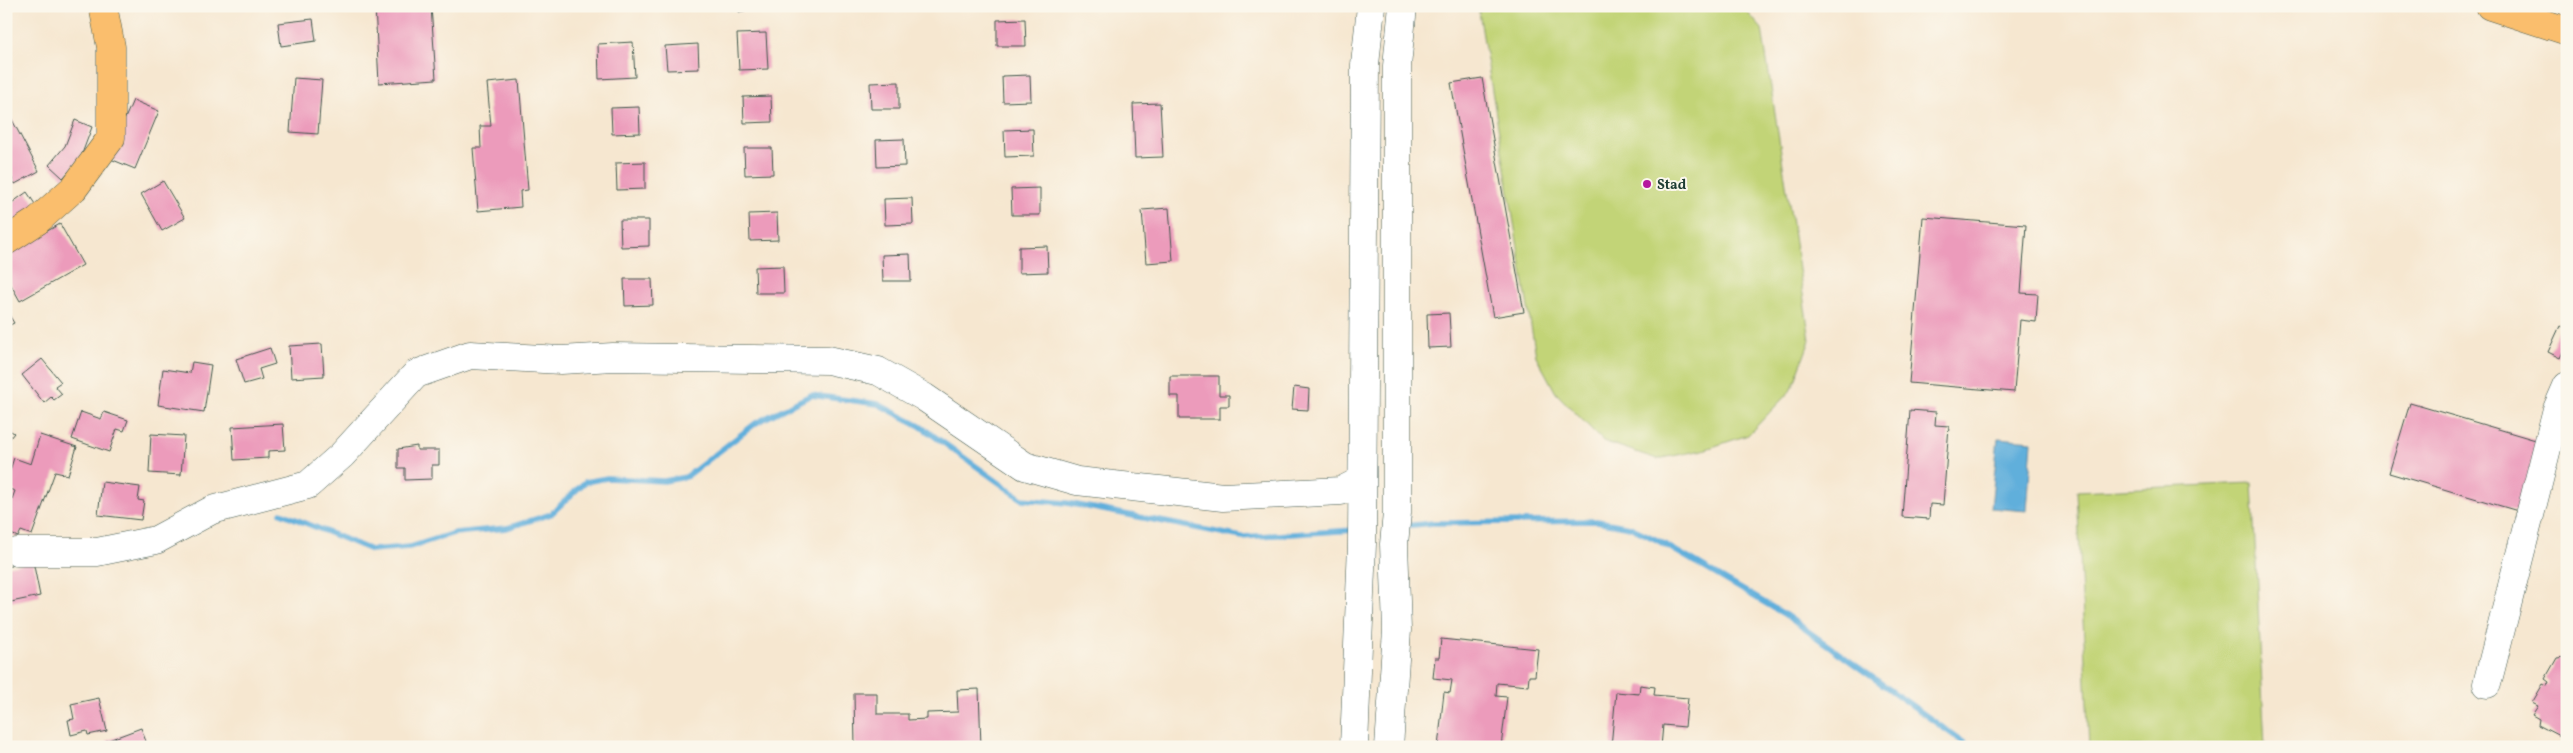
<svg xmlns="http://www.w3.org/2000/svg" width="2573" height="753" font-family="Vollkorn,serif">
  <rect width="100%" height="100%" fill="#fbf7ec"/>
  <filter id="ink" filterUnits="userSpaceOnUse"><feTurbulence type="fractalNoise" baseFrequency=".02" numOctaves="2"/><feDisplacementMap in="SourceGraphic" scale="10" xChannelSelector="R" yChannelSelector="G"/><feConvolveMatrix kernelMatrix="1 2 1 2 8 2 1 2 1" color-interpolation-filters="sRGB"/></filter>
  <filter id="wash" filterUnits="userSpaceOnUse"><feTurbulence type="fractalNoise" baseFrequency=".0096" numOctaves="4" result="noise"/><feDisplacementMap in="SourceGraphic" scale="20" xChannelSelector="R" yChannelSelector="G"/><feGaussianBlur stdDeviation="1.12" result="paint"/><feColorMatrix in="noise" values="0 0 0 0 0 0 0 0 0 0 0 0 0 0 0 0 0 1.4 0 .05"/><feComposite in="paint" operator="in"/></filter>
  <g filter="url(#wash)">
    <rect width="100%" height="100%" fill="#f6e7d0"/>
    <g fill="#c2d477" stroke="#708856">
      <path d="M1478,6H1742L1762,29L1810,340L1792,389L1748,435L1703,450L1657,459L1603,441L1556,393L1536,356Z"/>
      <path d="M2252,483L2265,747H2089L2077,491Z"/>
    </g>
    <path fill="#61afdb" stroke="#407688" d="M1998,438L2032,441L2027,511L1991,508Z"/>
    <g fill="none" stroke-linecap="round" stroke-linejoin="round">
      <g stroke="#61afdb" stroke-width="5.5">
        <path d="M281,513L371,550L410,547L454,533L507,528L551,514L585,482L607,478L664,481L686,477L756,423L811,395L878,404L920,426L1022,499L1067,503L1242,537L1355,530"/>
        <path d="M1404,526L1433,523L1597,521L1630,527L1657,540L1784,614L1970,747"/>
      </g>
    </g>
    <g id="blocks">
      <g fill="#ec9bbb">
        <path d="M375,6H431L436,79L379,83Z"/>
        <path d="M737,6H761V7L739,12Z"/>
        <path d="M313,19L316,41L281,46L278,23Z"/>
        <path d="M1025,19L1026,46H997V20Z"/>
        <path d="M766,33L768,69L739,70L737,34Z"/>
        <path d="M633,42L635,77L599,79L598,44Z"/>
        <path d="M698,44L699,69L667,70L665,46Z"/>
        <path d="M1030,75L1031,101L1003,102L1002,76Z"/>
        <path d="M294,78L322,80L318,134L290,132Z"/>
        <path d="M1482,78L1524,312L1493,317L1451,83Z"/>
        <path d="M519,80L528,190L520,191L521,207L478,211L473,148H481L480,126H491L487,83Z"/>
        <path d="M899,82V109H871L870,83Z"/>
        <path d="M771,96L772,122L744,123L743,97Z"/>
        <path d="M133,100L159,111L135,169L108,158Z"/>
        <path d="M1160,103L1163,157L1135,158L1133,104Z"/>
        <path d="M639,107L640,133L612,134L611,108Z"/>
        <path d="M8,112L39,171L15,184L6,168V113Z"/>
        <path d="M75,120L92,127L80,159L63,178L49,165L65,146Z"/>
        <path d="M1033,129L1034,156L1005,157L1004,130Z"/>
        <path d="M904,139L905,166L877,167L876,140Z"/>
        <path d="M744,148H772L773,174L745,175Z"/>
        <path d="M645,162V189L617,190L616,163Z"/>
        <path d="M163,181L185,218L162,231L141,194Z"/>
        <path d="M1040,188V215H1012L1011,189Z"/>
        <path d="M27,192L37,207L6,229V207Z"/>
        <path d="M912,198L913,224L885,225L884,199Z"/>
        <path d="M1169,208L1173,261L1146,263L1142,210Z"/>
        <path d="M777,213L778,240L750,241L749,214Z"/>
        <path d="M1923,217L2026,225L2021,293L2038,294L2036,322L2020,320L2014,392L1909,383Z"/>
        <path d="M620,220H649V246L621,247Z"/>
        <path d="M60,224L83,265L20,301L10,283L6,284V254Z"/>
        <path d="M1047,246L1048,272L1019,273V247Z"/>
        <path d="M910,254L911,281H883L882,255Z"/>
        <path d="M783,266L784,293H756L755,267Z"/>
        <path d="M624,279H652L653,305L625,306Z"/>
        <path d="M6,310L14,323L6,327Z"/>
        <path d="M1449,313L1451,347L1428,348L1427,314Z"/>
        <path d="M2560,326L2567,329V344L2560,358L2548,352Z"/>
        <path d="M322,344L324,376L291,378L289,346Z"/>
        <path d="M270,348L275,364L259,369L262,379L244,384L236,359Z"/>
        <path d="M42,359L61,382L55,386L62,394L54,400L51,397L44,403L22,375Z"/>
        <path d="M192,362L211,365L204,412L158,405L163,369L190,373Z"/>
        <path d="M1170,376H1219V395H1229V406H1220V419H1179V396H1170Z"/>
        <path d="M1294,387L1309,389L1308,410L1292,409Z"/>
        <path d="M2410,403L2539,441L2518,511L2389,473Z"/>
        <path d="M1910,410L1936,412L1935,425L1949,426L1943,505L1930,504L1929,519L1902,517Z"/>
        <path d="M81,412L101,419L104,412L128,420L124,431L117,429L109,452L72,439Z"/>
        <path d="M283,424L285,450L268,451V458L234,460L232,427Z"/>
        <path d="M6,428L14,433L6,443Z"/>
        <path d="M151,434L184,436L181,475L149,473Z"/>
        <path d="M40,435L77,447L68,475L55,472L32,535L21,531L18,537L6,532V497L12,499L15,491L6,488V482L14,458L31,464Z"/>
        <path d="M417,446V450H439V465H432V479L405,480V468H398V449Z"/>
        <path d="M102,482L140,487L138,500L144,501L141,520L98,515Z"/>
        <path d="M33,561L40,596L6,603V567Z"/>
        <path d="M1441,639L1538,649L1535,676H1529L1528,686L1497,683L1496,696L1507,697L1501,747H1438L1444,692L1450,693L1452,680L1433,678L1435,658H1439Z"/>
        <path d="M2567,653V740L2538,725L2539,719L2532,715L2538,706L2532,703L2543,684L2547,686L2549,682L2545,679L2557,658L2565,657Z"/>
        <path d="M1640,685L1655,687L1654,695L1688,698L1685,727L1663,725L1661,747H1611L1616,692L1639,694Z"/>
        <path d="M979,689L981,747H855L854,693H877V714H908V720L927,719V713L958,712L957,690Z"/>
        <path d="M99,698L107,731L88,735L87,731L71,735L68,720L74,719L71,704Z"/>
        <path d="M141,728L148,747H108L106,741Z"/>
      </g>
    </g>
  </g>
  <g filter="url(#ink)">
    <use href="#blocks" fill-opacity="0" stroke="#3f564b" stroke-width="1"/>
    <g fill="none" stroke-linecap="round" stroke-linejoin="round">
      <g stroke="#3f564b" stroke-width="29">
        <g id="minor">
          <path d="M17,552H97L156,540L212,510L308,485L342,455L416,374L470,355L561,360L613,357L828,360L878,371L924,397L1025,466L1077,481L1223,497L1341,491L1362,480"/>
          <path d="M2487,684L2557,409L2567,386"/>
          <path d="M1354,747L1362,544L1365,65L1371,6"/>
          <path d="M1389,747L1397,630L1394,544L1397,513V66L1403,6"/>
        </g>
      </g>
      <g stroke="#3f564b" stroke-width="29">
        <g id="major">
          <path d="M2490,6L2567,31"/>
          <path d="M6,241L37,221L74,188L111,138V47L103,6"/>
        </g>
      </g>
      <use href="#minor" stroke="#fff" stroke-width="28"/>
      <use href="#major" stroke="#fabe6d" stroke-width="28"/>
    </g>
  </g>
  <circle fill="#b5179e" stroke="#fbf7ec" stroke-width="2" cx="1647" cy="184" r="5"/>
  <g text-anchor="middle" stroke-width="4" stroke-linejoin="round" paint-order="stroke">
    <g font-size="14" font-weight="bold" fill="#1f3d34" stroke="#fbf7ec" text-anchor="start">
      <text x="1657" y="189">Stad</text>
    </g>
  </g>
  <rect width="2573" height="753" fill="none" stroke="#fbf7ec" stroke-width="25"/>
</svg>
